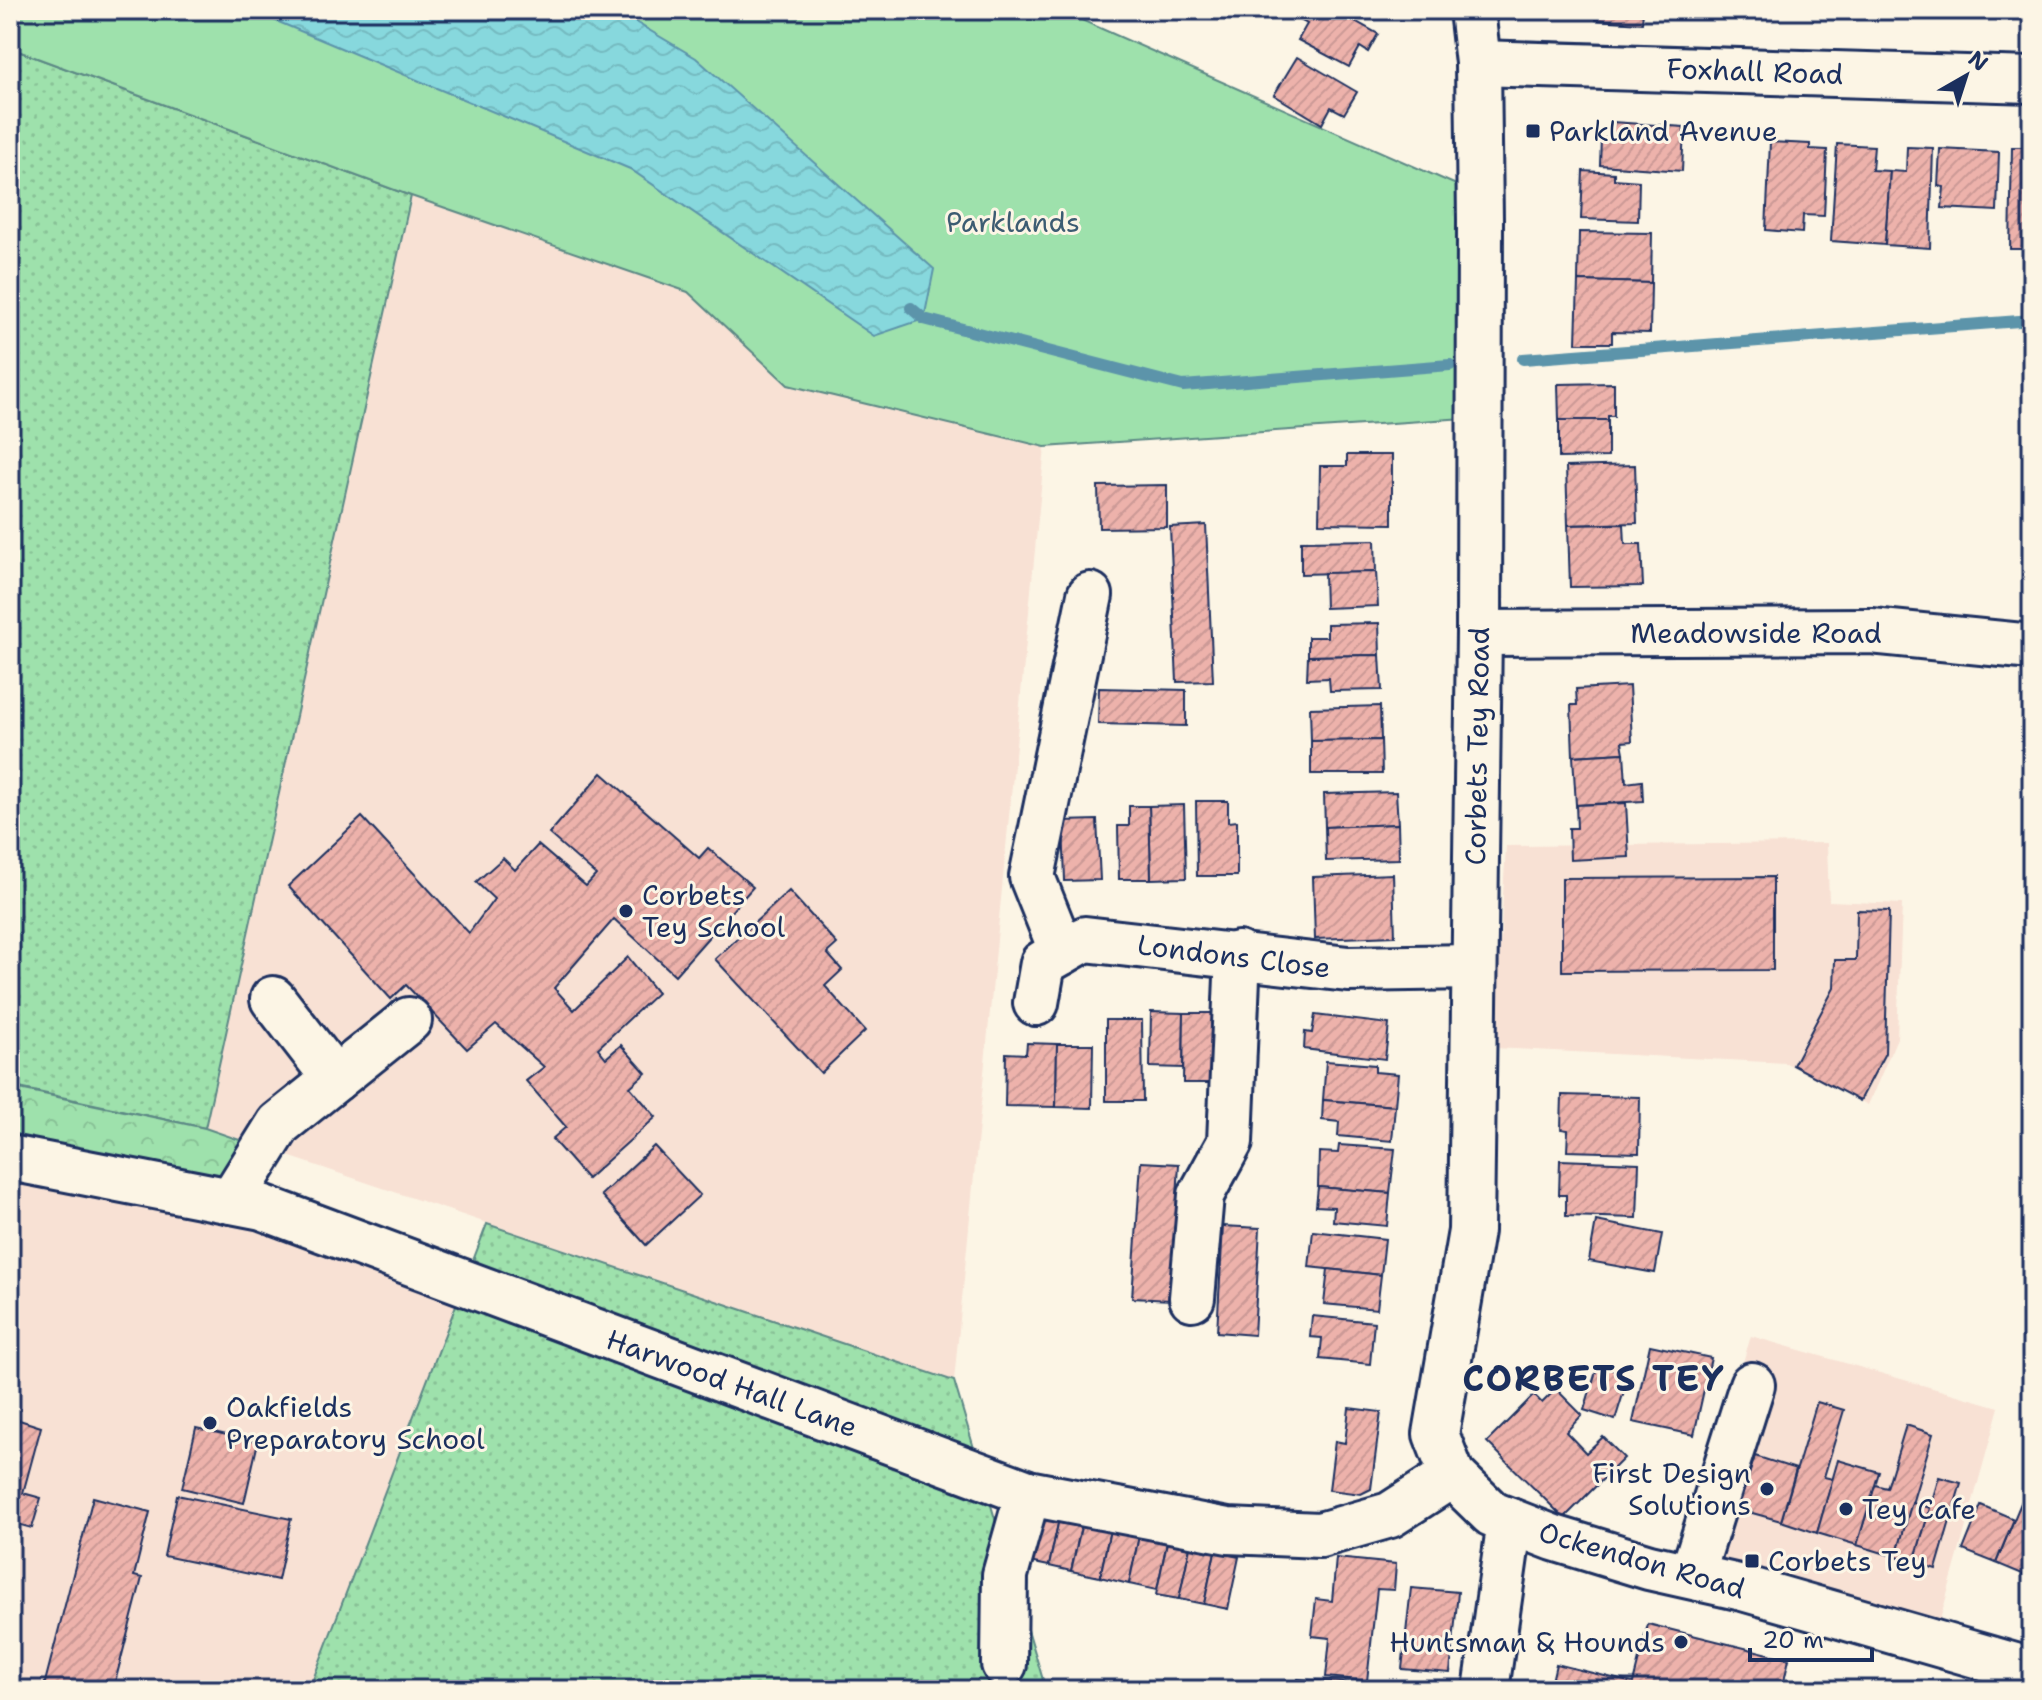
<svg xmlns="http://www.w3.org/2000/svg" width="2042" height="1700" font-family="'Shantell Sans',sans-serif">
  <defs>
    <pattern id="grass-dots" width="8" height="8" patternUnits="userSpaceOnUse" patternTransform="scale(2)"><rect width="8" height="8" fill="#9ee1ac"/><path d="M2 2h.1M6 6h.1" fill="none" stroke="#88c196" stroke-width="1.8" stroke-linecap="round"/></pattern>
    <pattern id="forest-crowns" width="20" height="18" patternUnits="userSpaceOnUse" patternTransform="scale(2)"><rect width="20" height="18" fill="#9ee1ac"/><path d="M2 6a3 3 0 1 1 6 0M12 15a3 3 0 1 1 6 0" fill="none" stroke="#88c196"/></pattern>
    <pattern id="water-waves" width="16" height="10" patternUnits="userSpaceOnUse" patternTransform="scale(2)"><rect width="16" height="10" fill="#87d8dd"/><path d="M0 5q4-4 8 0t8 0" fill="none" stroke="#74bac0"/></pattern>
    <pattern id="building-hatch" width="6" height="6" patternUnits="userSpaceOnUse" patternTransform="scale(2)"><rect width="6" height="6" fill="#edb2ab"/><path d="M-1 1l2-2M0 6l6-6M5 7l2-2" fill="none" stroke="#cb9996"/></pattern>
  </defs>
  <rect width="100%" height="100%" fill="#fcf5e5"/>
  <filter id="ink" filterUnits="userSpaceOnUse"><feTurbulence type="fractalNoise" baseFrequency=".0125" numOctaves="2"/><feDisplacementMap in="SourceGraphic" scale="16" xChannelSelector="R" yChannelSelector="G"/><feConvolveMatrix kernelMatrix="1 2 1 2 8 2 1 2 1" color-interpolation-filters="sRGB"/></filter>
  <g filter="url(#ink)">
    <g fill="#f8e1d4">
      <path d="M411,196L688,292L788,385L1045,447L954,1381L205,1128Z"/>
      <path d="M1827,843L1829,901L1902,904L1897,1038L1868,1105L1786,1063L1494,1048L1506,846Z"/>
      <path d="M10,1158L464,1284L309,1690H10Z"/>
      <path d="M1751,1336L1999,1407L1937,1631L1685,1551Z"/>
    </g>
    <g fill="url(#grass-dots)" stroke="#5c8885" stroke-width="2">
      <path d="M10,48L411,196L205,1128L10,1086Z"/>
      <path d="M487,1224L954,1381L1046,1690H309Z"/>
    </g>
    <path fill="url(#forest-crowns)" stroke="#5c8885" stroke-width="2" d="M10,1087L205,1128L257,1146L231,1201L10,1158Z"/>
    <path fill="#9ee1ac" stroke="#5c8885" stroke-width="2" d="M10,10H1059L1479,195V417L1045,447L788,385L688,292L411,196L10,48Z"/>
    <path fill="url(#water-waves)" stroke="#5c94aa" stroke-width="2" d="M250,10H615L696,58L934,269L924,319L874,336L630,169Z"/>
    <g fill="none" stroke-linecap="round" stroke-linejoin="round">
      <g stroke="#5c94aa" stroke-width="12">
        <path d="M911,308L924,319L1183,386L1450,365"/>
        <path d="M1523,359L2032,320"/>
      </g>
    </g>
    <g fill="url(#building-hatch)" stroke="#1b2f5e" stroke-width="2">
      <path d="M1292,10H1335L1378,34L1368,52L1360,47L1349,67L1298,40L1307,24L1289,14Z"/>
      <path d="M1596,10H1643L1642,23L1596,20Z"/>
      <path d="M1297,57L1357,92L1344,114L1331,107L1322,124L1274,95Z"/>
      <path d="M1612,122L1684,127L1682,171L1600,165L1601,138H1611Z"/>
      <path d="M1770,142L1810,144V149L1827,150L1824,216L1803,215L1802,233L1766,230Z"/>
      <path d="M1837,144L1874,146L1872,170L1890,171L1885,245L1831,241Z"/>
      <path d="M1907,147L1933,148L1930,248L1885,245L1890,171L1906,172Z"/>
      <path d="M2012,147H2032V249H2010Z"/>
      <path d="M1940,149L1999,152L1997,211L1942,208L1944,187L1938,186Z"/>
      <path d="M1583,171L1614,173V179L1639,181L1638,221L1581,219Z"/>
      <path d="M1579,232L1652,233L1651,283L1578,281Z"/>
      <path d="M1578,281L1651,283L1650,333L1612,332V343H1576Z"/>
      <path d="M1614,383V416H1608V420H1559L1558,384Z"/>
      <path d="M1559,420H1608V457L1559,458Z"/>
      <path d="M1347,455H1392V524L1319,523L1320,466H1347Z"/>
      <path d="M1635,465L1637,523L1568,525L1566,467Z"/>
      <path d="M1167,485V527L1099,528L1098,486Z"/>
      <path d="M1624,524L1625,544H1641L1643,586L1570,587L1568,525Z"/>
      <path d="M1206,525L1213,681L1177,682L1170,527Z"/>
      <path d="M1375,540L1376,572L1301,574V541Z"/>
      <path d="M1376,572L1378,606L1325,608L1324,573Z"/>
      <path d="M1379,623L1380,655L1308,656V637H1327V624Z"/>
      <path d="M1380,655L1382,690L1330,691L1329,678L1307,679L1308,656Z"/>
      <path d="M1629,686L1632,741L1622,742L1624,753L1573,756L1571,705H1577L1576,689Z"/>
      <path d="M1099,688L1186,690V726L1098,724Z"/>
      <path d="M1380,706L1381,740L1311,741L1310,708Z"/>
      <path d="M1381,740L1382,774H1311V741Z"/>
      <path d="M1624,753L1626,783L1642,781L1643,801L1576,805L1573,756Z"/>
      <path d="M602,773L699,858L708,848L753,887L675,975L614,919L554,988L574,1010L628,957L657,993L598,1048L606,1058L621,1045L646,1073L630,1087L656,1117L587,1179L552,1139L566,1127L526,1081L544,1067L496,1024L467,1049L406,985L391,999L288,886L362,817L469,933L494,899L476,882L503,858L515,870L538,845L586,886L596,875L549,834Z"/>
      <path d="M1396,792L1398,824L1325,827L1324,794Z"/>
      <path d="M1196,801H1228V822L1237,821V876H1197Z"/>
      <path d="M1626,803L1629,857L1570,860L1569,828H1577L1576,805Z"/>
      <path d="M1184,805L1186,878L1151,879L1149,806Z"/>
      <path d="M1129,806H1149L1151,879H1119L1118,826H1129Z"/>
      <path d="M1097,820L1100,880L1065,881L1063,821Z"/>
      <path d="M1398,824L1399,859L1326,861L1325,827Z"/>
      <path d="M1393,874L1395,936L1315,939L1313,877Z"/>
      <path d="M1773,877V970L1562,971V878Z"/>
      <path d="M789,891L837,944L827,953L842,970L825,986L865,1031L821,1073L715,959Z"/>
      <path d="M1857,910L1889,911L1885,1053L1860,1101L1793,1065L1834,988L1835,960H1856Z"/>
      <path d="M1151,1012L1184,1013L1183,1068L1150,1067Z"/>
      <path d="M1184,1013H1216V1083H1183Z"/>
      <path d="M1315,1015L1389,1024L1385,1059L1304,1049L1305,1032L1312,1033Z"/>
      <path d="M1106,1020H1142L1143,1101H1106Z"/>
      <path d="M1027,1043L1057,1044L1056,1107L1005,1106L1006,1053L1026,1054Z"/>
      <path d="M1057,1044H1093L1092,1108L1056,1107Z"/>
      <path d="M1326,1061L1375,1065V1072L1398,1074L1395,1106L1323,1100Z"/>
      <path d="M1562,1095L1640,1097L1639,1153L1567,1151L1568,1130L1561,1129Z"/>
      <path d="M1323,1100L1395,1106L1392,1141L1338,1136L1339,1122L1322,1120Z"/>
      <path d="M1339,1145L1395,1149L1390,1193L1318,1187L1319,1152L1338,1153Z"/>
      <path d="M654,1146L700,1195L646,1245L601,1195Z"/>
      <path d="M1560,1160L1639,1163L1637,1218L1566,1216V1195H1559Z"/>
      <path d="M1141,1162L1179,1164L1171,1300L1132,1298Z"/>
      <path d="M1318,1187L1390,1193L1387,1226L1333,1221L1334,1207L1316,1206Z"/>
      <path d="M1596,1221L1662,1234L1655,1273L1589,1261Z"/>
      <path d="M1223,1226L1260,1228L1254,1335L1217,1332Z"/>
      <path d="M1313,1231L1385,1239L1381,1275L1309,1267Z"/>
      <path d="M1328,1269L1381,1275L1377,1309L1324,1304Z"/>
      <path d="M1312,1316L1374,1322L1370,1364L1320,1359L1322,1338L1310,1337Z"/>
      <path d="M1650,1345L1711,1358L1694,1435L1633,1422Z"/>
      <path d="M1598,1365L1629,1375L1615,1420L1584,1410Z"/>
      <path d="M1556,1389L1582,1415L1566,1432L1586,1453L1603,1437L1624,1458L1564,1518L1487,1442L1534,1395L1542,1403Z"/>
      <path d="M1817,1402L1844,1410L1824,1477L1833,1479L1817,1533L1781,1521Z"/>
      <path d="M1349,1408L1381,1412L1371,1489L1361,1494L1329,1490L1335,1441L1345,1443Z"/>
      <path d="M10,1417L41,1427L23,1493L41,1498L32,1528L10,1522Z"/>
      <path d="M1906,1425L1933,1434L1896,1557L1857,1545L1875,1485L1887,1488Z"/>
      <path d="M196,1428L258,1442L244,1503L182,1488Z"/>
      <path d="M1755,1456L1796,1469L1781,1521L1738,1509Z"/>
      <path d="M1838,1460L1879,1472L1857,1545L1817,1533Z"/>
      <path d="M1939,1477L1961,1483L1936,1569L1914,1562Z"/>
      <path d="M177,1495L291,1519L278,1580L164,1556Z"/>
      <path d="M93,1497L150,1512L134,1576L142,1578L113,1690H43Z"/>
      <path d="M2023,1498L2032,1502V1578L1996,1563Z"/>
      <path d="M1912,1502L1930,1508L1914,1562L1896,1557Z"/>
      <path d="M1981,1505L2014,1519L1996,1563L1963,1550Z"/>
      <path d="M1035,1513L1059,1519L1049,1566L1024,1561Z"/>
      <path d="M1059,1519L1082,1523L1071,1571L1049,1566Z"/>
      <path d="M1082,1523L1110,1530L1100,1577L1071,1571Z"/>
      <path d="M1110,1530L1139,1536L1129,1584L1100,1577Z"/>
      <path d="M1139,1536L1167,1542L1157,1590L1129,1584Z"/>
      <path d="M1167,1542L1190,1547L1179,1599L1156,1595Z"/>
      <path d="M1190,1547L1215,1552L1204,1604L1179,1599Z"/>
      <path d="M1215,1552L1239,1557L1228,1609L1204,1604Z"/>
      <path d="M1336,1558L1396,1564L1394,1590L1377,1589L1367,1681L1326,1677L1330,1638L1312,1636L1316,1599L1332,1601Z"/>
      <path d="M1411,1588L1458,1592L1450,1673L1402,1669Z"/>
      <path d="M1648,1624L1789,1659L1782,1690H1550L1556,1664L1633,1683Z"/>
      <path d="M1298,1679L1380,1685V1690H1297Z"/>
    </g>
    <g fill="none" stroke-linecap="round" stroke-linejoin="round">
      <g stroke="#1b2f5e" stroke-width="50">
        <g id="minor">
          <path d="M1478,63L2032,80"/>
          <path d="M1479,633L1871,631L2032,647"/>
          <path d="M1062,952L1032,877L1090,595"/>
          <path d="M273,999L335,1079"/>
          <path d="M1036,1003L1043,963L1085,939L1348,969L1473,967"/>
          <path d="M10,1158L262,1207L1028,1493L1228,1531L1320,1535L1390,1515L1452,1475"/>
          <path d="M231,1201L279,1124L409,1020"/>
          <path d="M1192,1298L1201,1195L1230,1142L1238,954"/>
          <path d="M1692,1575L1752,1385"/>
          <path d="M1004,1664L1005,1575L1028,1493"/>
          <path d="M1486,1690L1510,1521"/>
        </g>
      </g>
      <g stroke="#1b2f5e" stroke-width="50">
        <path id="major" d="M1472,10L1478,63L1480,220L1479,633L1471,1231L1436,1434L1452,1475L1492,1514L1554,1538L1649,1567L1743,1588L2032,1671"/>
      </g>
      <use href="#minor" stroke="#fcf5e5" stroke-width="44"/>
      <use href="#major" stroke="#fcf5e5" stroke-width="44"/>
    </g>
  </g>
  <g fill="#1b2f5e" stroke="#fcf5e5" stroke-width="3">
    <rect x="1525" y="123" width="16" height="16" rx="4"/>
    <circle cx="626" cy="911" r="8"/>
    <circle cx="210" cy="1423" r="8"/>
    <circle cx="1767" cy="1489" r="8"/>
    <circle cx="1846" cy="1509" r="8"/>
    <rect x="1744" y="1553" width="16" height="16" rx="4"/>
    <circle cx="1681" cy="1642" r="8"/>
  </g>
  <g text-anchor="middle" stroke-width="6" stroke-linejoin="round" paint-order="stroke">
    <g font-size="28" fill="#1b2f5e" stroke="#fcf5e5">
      <text transform="translate(1755 71) rotate(2)" y="10">Foxhall Road</text>
      <text x="1756" y="643">Meadowside Road</text>
      <text transform="translate(1477 746) rotate(-89)" y="10">Corbets Tey Road</text>
      <text transform="translate(1234 956) rotate(7)" y="10">Londons Close</text>
      <text transform="translate(732 1383) rotate(20)" y="10">Harwood Hall Lane</text>
      <text transform="translate(1642 1560) rotate(16)" y="10">Ockendon Road</text>
    </g>
    <g font-size="28" fill="#1b2f5e" stroke="#fcf5e5" text-anchor="start">
      <text x="1549" y="141">Parkland Avenue</text>
      <text x="642" y="905">Corbets<tspan x="642" dy="32">Tey School</tspan></text>
      <text x="226" y="1417">Oakfields<tspan x="226" dy="32">Preparatory School</tspan></text>
      <text x="1751" y="1483" text-anchor="end">First Design<tspan x="1751" dy="32">Solutions</tspan></text>
      <text x="1862" y="1519">Tey Cafe</text>
      <text x="1768" y="1571">Corbets Tey</text>
      <text x="1665" y="1652" text-anchor="end">Huntsman &amp; Hounds</text>
    </g>
    <g font-size="28" fill="#3c5c72" stroke="#fcf5e5">
      <text x="1013" y="232">Parklands</text>
    </g>
    <g font-size="36" font-weight="bold" letter-spacing="2" fill="#1b2f5e" stroke="#fcf5e5">
      <text x="1594" y="1391">CORBETS TEY</text>
    </g>
  </g>
  <rect width="2042" height="1700" fill="none" stroke="#fcf5e5" stroke-width="40"/>
  <rect x="20" y="20" width="2002" height="1660" fill="none" stroke="#1b2f5e" stroke-width="3" filter="url(#ink)"/>
  <g transform="translate(1966 76) rotate(39)" stroke="#fcf5e5" stroke-width="6" paint-order="stroke">
  <path d="M0-6L14 30L0 20L-14 30Z" fill="#1b2f5e"/>
  <text y="-12" font-size="22" font-weight="bold" text-anchor="middle" fill="#1b2f5e">N</text>
  </g>
  <path d="M1750 1648v12h122v-12" fill="none" stroke="#1b2f5e" stroke-width="4"/>
  <text x="1762" y="1648" font-size="24" fill="#1b2f5e" stroke="#fcf5e5" stroke-width="6" paint-order="stroke">20 m</text>
</svg>
